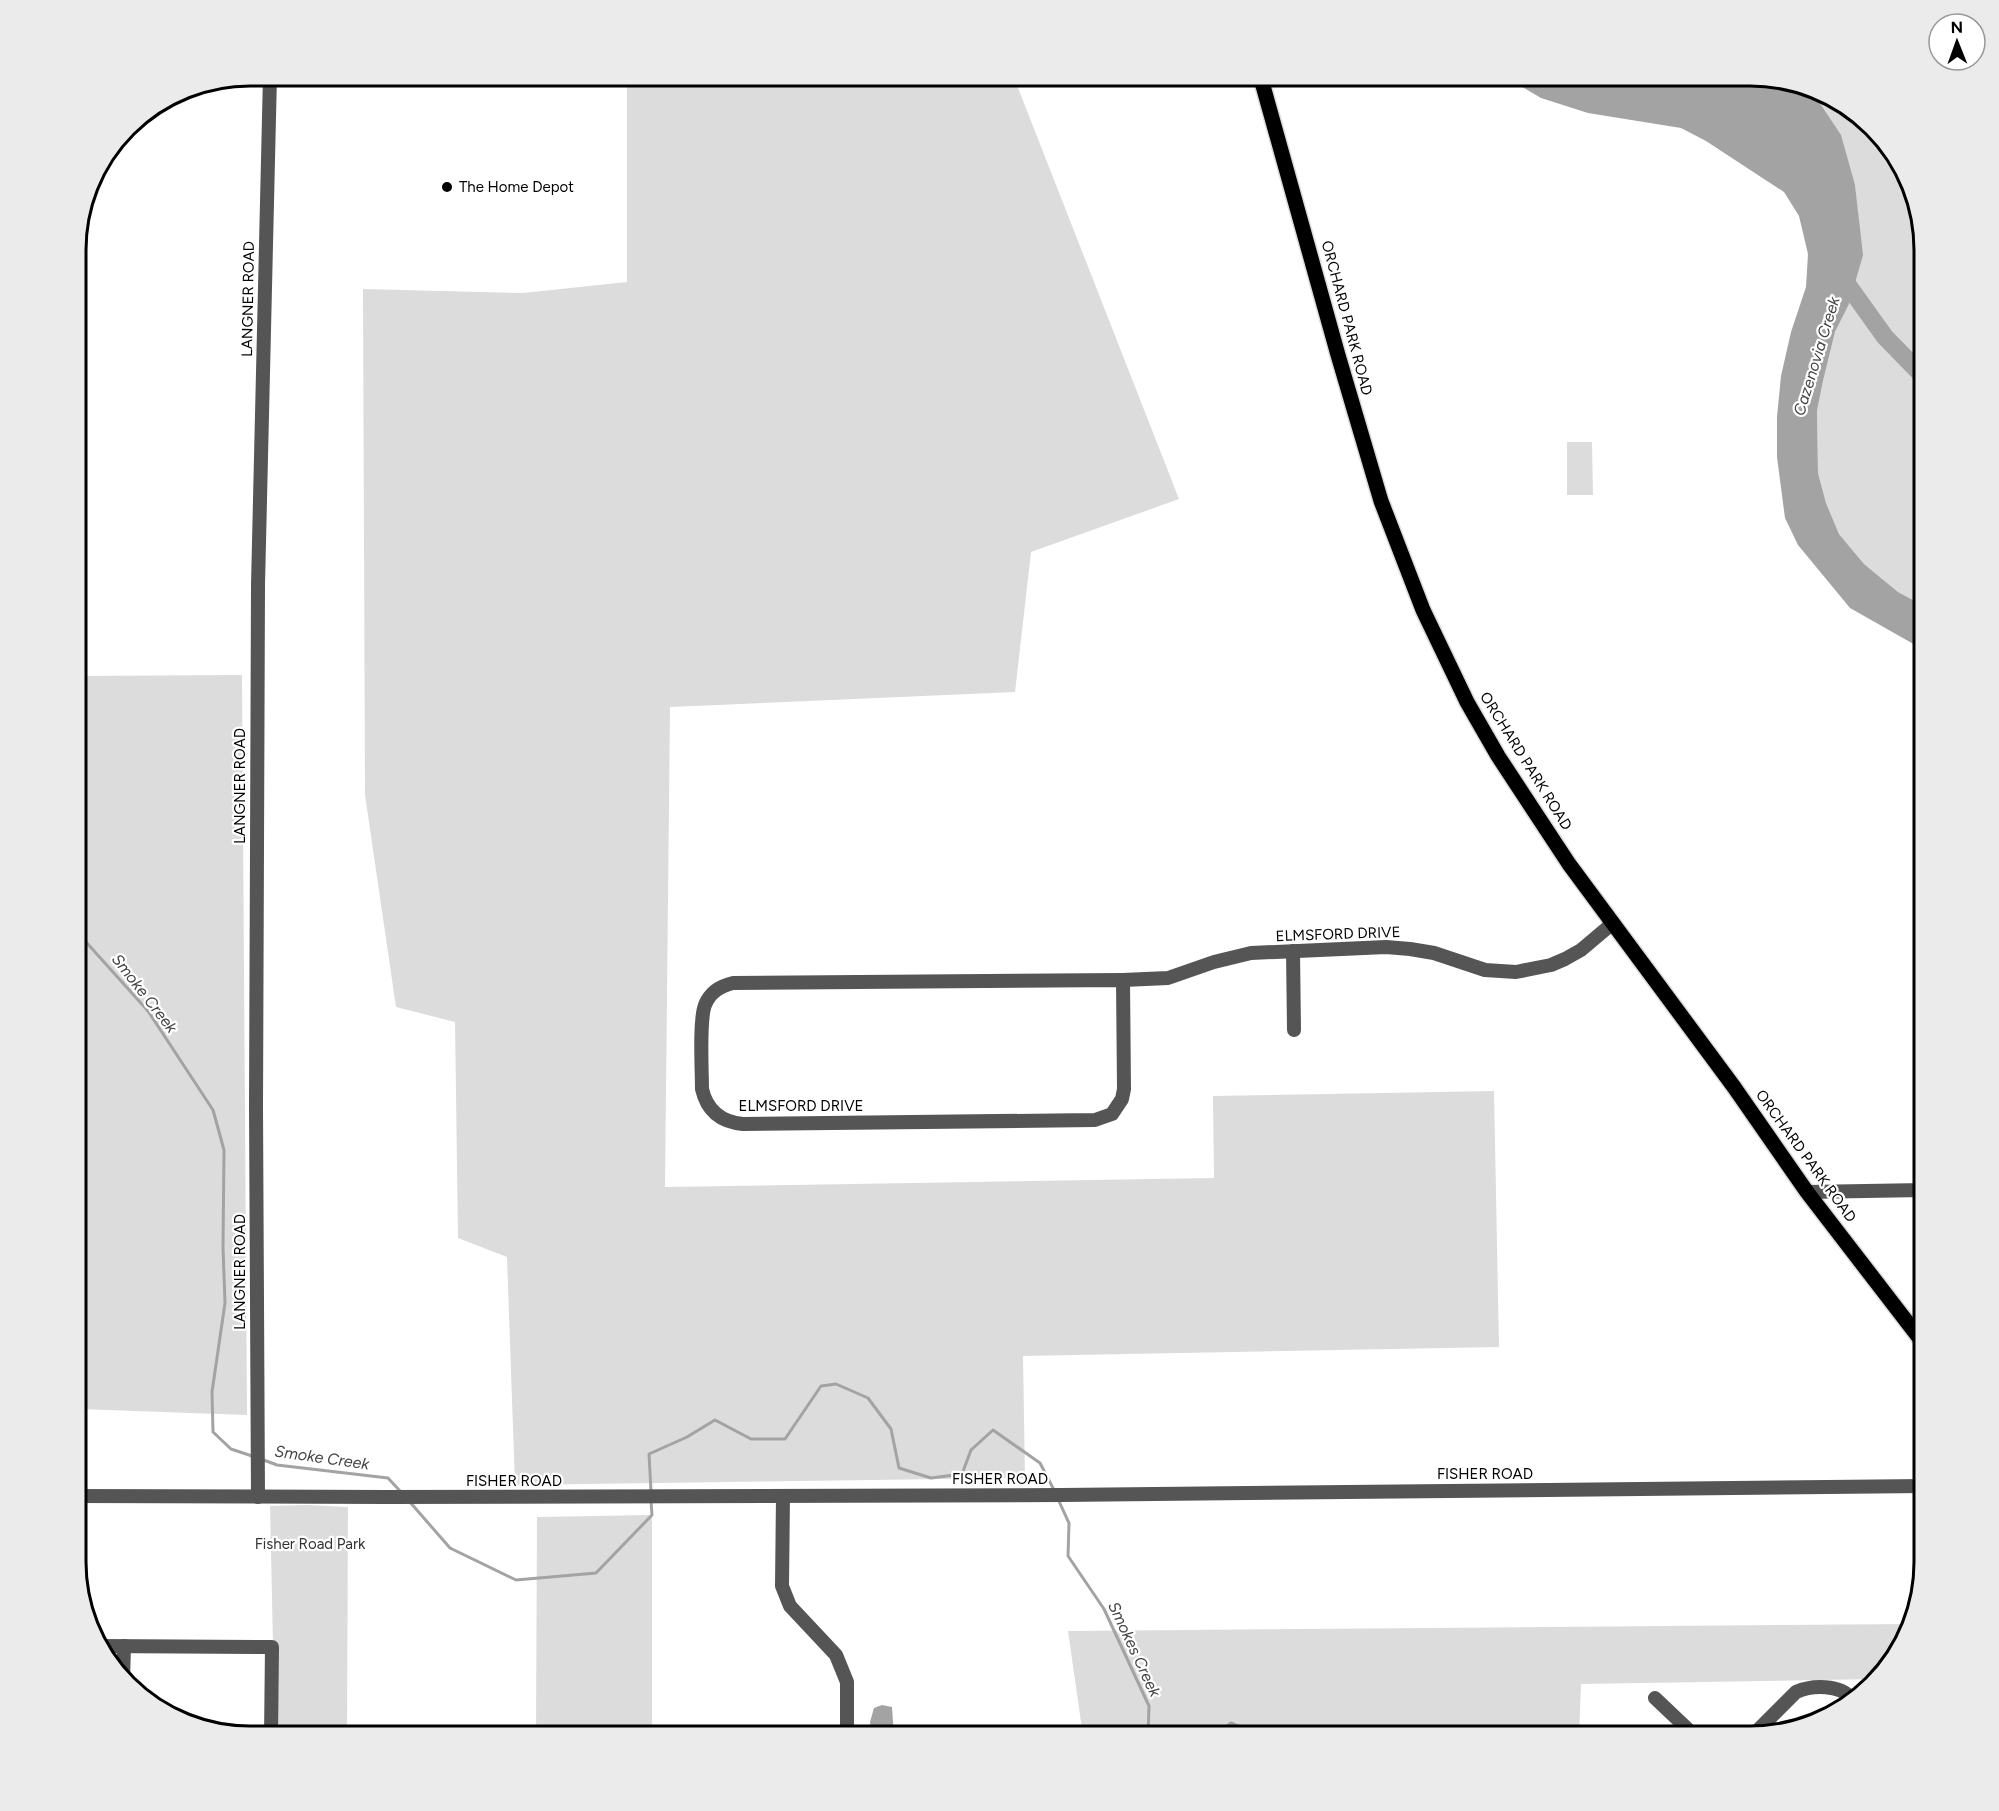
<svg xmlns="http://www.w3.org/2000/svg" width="1999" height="1811" font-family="Figtree,sans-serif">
  <rect width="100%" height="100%" fill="#fff"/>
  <g fill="#dcdcdc">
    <path d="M627,75H1013L1179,499L1031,552L1015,692L670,707L665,1187L1214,1178L1213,1096L1494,1091L1499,1347L1023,1356L1025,1478L515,1485L507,1257L458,1238L455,1022L396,1007L365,795L363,289L523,293L627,282Z"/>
    <path d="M1775,80L1817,88L1873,126L1911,182L1924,250V606L1898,592L1864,564L1839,534L1826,503L1818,473L1817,411L1823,381L1835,332L1849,304L1862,255L1855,185Z"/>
    <path d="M1567,442H1592L1593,495H1567Z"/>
    <path d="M242,675L247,1415L79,1409L80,1345L75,1331V676Z"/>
    <path d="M307,1505L348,1507L347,1736H275L270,1506Z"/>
    <path d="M652,1515V1736H536L537,1517Z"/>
    <path d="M1912,1624L1877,1679L1581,1684L1579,1736H1083L1068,1631Z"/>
  </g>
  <g fill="#a3a3a3">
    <path d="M1502,75H1750L1775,80L1819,102L1841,135L1855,185L1863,255L1849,304L1835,332L1823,381L1817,411L1818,473L1826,503L1839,534L1864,564L1898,592L1924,606V650L1850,608L1798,545L1785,518L1777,457V417L1781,376L1791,332L1806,287L1808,254L1799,216L1784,192L1706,141L1681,128L1588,113L1541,98Z"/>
    <path d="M882,1705L892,1707L894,1736H871L870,1722L874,1708Z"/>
  </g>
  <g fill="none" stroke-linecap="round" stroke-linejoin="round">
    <g stroke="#a3a3a3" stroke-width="3">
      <path d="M75,927L86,942L148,1011L213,1110L224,1150L223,1247L225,1303L212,1392L213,1432L231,1449L255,1457"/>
      <path d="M261,1459L277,1465L388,1478L400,1491"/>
      <path d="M651,1491L649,1454L687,1437L715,1420L751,1439H785L821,1386L836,1384L868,1398L891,1429L899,1468L931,1478L962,1474L971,1450L993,1430L1040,1463L1054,1490"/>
      <path d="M1058,1499L1069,1523L1068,1556L1104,1609L1149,1706L1148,1736"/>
      <path d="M409,1501L450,1548L516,1580L596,1573L652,1515L651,1501"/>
      <path d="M1214,1736L1231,1723L1261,1736"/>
    </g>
    <path stroke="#a3a3a3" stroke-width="18" d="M1842,277L1885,337L1924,377"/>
    <g stroke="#dbdbdb" stroke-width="18">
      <path id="major" d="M1260,75L1338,355L1381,501L1423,610L1467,702L1498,756L1569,864L1734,1087L1807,1192L1924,1344"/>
    </g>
    <g stroke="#555" stroke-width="14">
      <path d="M1293,951L1294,1030"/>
      <path d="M1123,980L1124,1089L1122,1099L1112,1114L1095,1120L743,1124C721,1122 707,1111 702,1089C702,1071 699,1020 705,1005C710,992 720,986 733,983Z"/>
      <path d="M1123,980L1168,978L1214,962L1251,953L1386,947L1410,949L1434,953L1485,970L1516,972L1551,965L1565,959L1581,950L1613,923"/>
      <path d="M1807,1192L1924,1190"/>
      <path d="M75,1496L386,1497L1061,1495L1924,1486"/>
      <path d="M783,1496L782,1586L790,1606L836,1655L847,1682V1736"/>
      <path d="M258,1497L256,1107L258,585L270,75"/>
      <path d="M100,1646L272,1647L271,1736"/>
      <path d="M123,1681L124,1646"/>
      <path d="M1655,1698L1695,1736"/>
      <path d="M1753,1735L1796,1692C1812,1685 1840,1684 1852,1699"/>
    </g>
    <use href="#major" stroke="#000" stroke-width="15"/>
  </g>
  <circle fill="#000" stroke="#fff" stroke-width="2" cx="447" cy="187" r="6"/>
  <g text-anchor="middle" stroke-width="4.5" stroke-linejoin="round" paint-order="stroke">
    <g font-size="15" fill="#000" stroke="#fff" text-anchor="start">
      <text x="459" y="192">The Home Depot</text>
    </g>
    <g font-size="15" fill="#000" stroke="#fff">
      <text transform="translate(248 299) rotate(-89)" y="5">LANGNER ROAD</text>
      <text transform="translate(1347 318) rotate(75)" y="5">ORCHARD PARK ROAD</text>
      <text transform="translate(1526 761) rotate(58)" y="5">ORCHARD PARK ROAD</text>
      <text transform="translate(240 786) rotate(-90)" y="5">LANGNER ROAD</text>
      <text transform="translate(1338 934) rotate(-2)" y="5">ELMSFORD DRIVE</text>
      <text x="801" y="1111">ELMSFORD DRIVE</text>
      <text transform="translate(1806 1156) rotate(54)" y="5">ORCHARD PARK ROAD</text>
      <text transform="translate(240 1272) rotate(-90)" y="5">LANGNER ROAD</text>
      <text x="1485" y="1479">FISHER ROAD</text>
      <text x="1000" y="1484">FISHER ROAD</text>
      <text x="514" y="1486">FISHER ROAD</text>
    </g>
    <g font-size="15" fill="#333" stroke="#fff">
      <text x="310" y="1549">Fisher Road Park</text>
    </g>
    <g font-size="16" font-style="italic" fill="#444" stroke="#fff">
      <text transform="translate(1816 356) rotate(-73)" y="6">Cazenovia Creek</text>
      <text transform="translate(145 993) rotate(52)" y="6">Smoke Creek</text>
      <text transform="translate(322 1457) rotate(8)" y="6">Smoke Creek</text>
      <text transform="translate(1135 1649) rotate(65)" y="6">Smokes Creek</text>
    </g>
  </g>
  <path d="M0 0H1999V1811H0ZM250 86H1750A164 164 0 0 1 1914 250V1562A164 164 0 0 1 1750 1726H250A164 164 0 0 1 86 1562V250A164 164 0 0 1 250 86Z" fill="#ebebeb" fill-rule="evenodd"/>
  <path fill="none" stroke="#000" stroke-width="3" d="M250 86H1750A164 164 0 0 1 1914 250V1562A164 164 0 0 1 1750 1726H250A164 164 0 0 1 86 1562V250A164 164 0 0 1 250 86Z"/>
  <g transform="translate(1957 42) rotate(359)"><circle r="28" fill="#ffffff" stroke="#999999" stroke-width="1.5"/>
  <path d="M0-4.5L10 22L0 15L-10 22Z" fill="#000000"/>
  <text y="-9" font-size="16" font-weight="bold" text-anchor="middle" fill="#000000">N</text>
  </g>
</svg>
